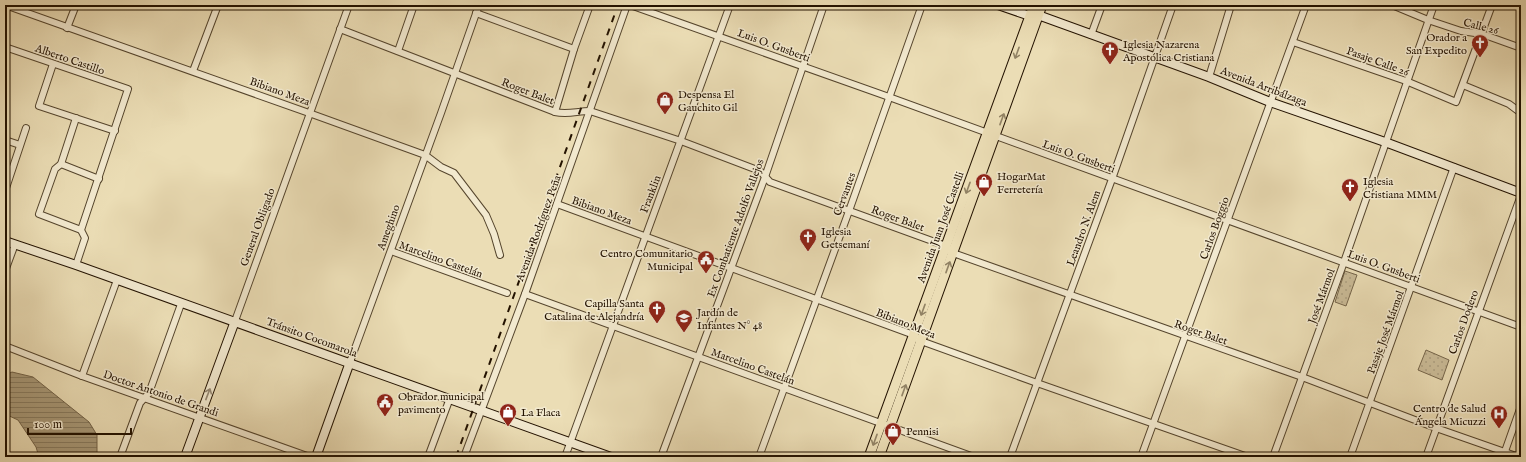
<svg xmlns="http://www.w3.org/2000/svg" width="1526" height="462" font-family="'IM FELL English',serif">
  <defs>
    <pattern id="park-dots" width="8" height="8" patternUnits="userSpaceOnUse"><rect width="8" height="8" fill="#c9ba96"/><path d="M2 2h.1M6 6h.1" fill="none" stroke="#ac9f80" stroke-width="1.8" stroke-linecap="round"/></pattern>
    <pattern id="water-rules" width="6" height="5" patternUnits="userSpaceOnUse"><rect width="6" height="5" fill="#a79877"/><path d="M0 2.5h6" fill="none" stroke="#887b5f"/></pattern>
  </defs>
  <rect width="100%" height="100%" fill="#ebddb5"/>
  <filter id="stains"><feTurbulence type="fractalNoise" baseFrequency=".005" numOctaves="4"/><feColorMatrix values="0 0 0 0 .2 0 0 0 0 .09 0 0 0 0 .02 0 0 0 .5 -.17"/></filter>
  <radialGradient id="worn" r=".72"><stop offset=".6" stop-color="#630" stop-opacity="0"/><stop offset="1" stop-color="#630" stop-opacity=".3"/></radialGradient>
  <g fill="url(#park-dots)" stroke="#76664b">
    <path d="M1345,271L1357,275L1346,306L1335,302Z"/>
    <path d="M1426,350L1449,360L1442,380L1418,370Z"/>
  </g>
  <path fill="url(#water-rules)" stroke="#726247" d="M12,372L33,377L89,422L97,435V457H39L36,447L18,420L5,414V375Z"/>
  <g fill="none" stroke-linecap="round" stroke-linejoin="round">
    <g stroke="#55452d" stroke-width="8">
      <g id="street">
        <path d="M5,5L309,113L425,155L441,167L454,173L486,215L494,234L500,255"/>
        <path d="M630,5L889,97L1521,327"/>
        <path d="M1392,5L1428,20L1461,31L1482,34L1521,48"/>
        <path d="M476,13L574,49"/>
        <path d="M67,28L76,5"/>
        <path d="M340,29L555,112C568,115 577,111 590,111L681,141L760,171L770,182L946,246L953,253L1302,377L1436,428L1519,457"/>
        <path d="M1091,35L1102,5"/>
        <path d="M1293,42L1406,81L1456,102L1492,5"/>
        <path d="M5,47L128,89L81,230L85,238L76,265"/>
        <path d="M398,51L414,5"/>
        <path d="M53,64L39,106L115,131"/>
        <path d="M193,71L218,5"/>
        <path d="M1209,77L1231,5"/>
        <path d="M1463,85L1509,104L1521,113"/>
        <path d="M555,112L574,49L590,5"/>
        <path d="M76,118L61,164L55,169L39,214L81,230"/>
        <path d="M5,140L20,145"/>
        <path d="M61,164L99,179"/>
        <path d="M5,191L26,128"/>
        <path d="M557,204L914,335L921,341L1037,383L1248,457"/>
        <path d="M391,251L507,293"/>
        <path d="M5,271L15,244"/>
        <path d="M525,294L974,457"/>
        <path d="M235,321L349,5"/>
        <path d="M5,346L82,376L310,457"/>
        <path d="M350,362L441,113L479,5"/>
        <path d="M82,376L117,280"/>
        <path d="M120,457L140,403L149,393L181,304"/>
        <path d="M428,457L450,398"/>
        <path d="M464,457L525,294L627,5"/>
        <path d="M565,457L730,5"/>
        <path d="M661,457L765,177L824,5"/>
        <path d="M759,457L849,211L922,5"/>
        <path d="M1010,457L1112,179L1173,5"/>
        <path d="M1141,457L1306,5"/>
        <path d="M1273,457L1344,262L1434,5"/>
        <path d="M1350,457L1454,167"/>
        <path d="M1426,457L1521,195"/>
        <path d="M1503,457L1521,406"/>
      </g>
    </g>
    <g stroke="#231200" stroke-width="10">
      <g id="secondary">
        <path d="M998,5L1030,16L1038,15L1209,77L1270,102L1385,142L1521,193"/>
        <path d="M5,241L76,265L611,457"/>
        <path d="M185,457L235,321"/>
        <path d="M316,457L350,362"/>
      </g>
    </g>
    <g stroke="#231200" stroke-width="11">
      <g id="primary">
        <path d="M869,457L1034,5"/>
        <path d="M879,457L1042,5"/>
      </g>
    </g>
    <use href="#street" stroke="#f2e9cf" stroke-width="6"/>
    <use href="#secondary" stroke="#f2e9cf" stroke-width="8"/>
    <use href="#primary" stroke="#ebddb5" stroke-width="9"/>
    <path stroke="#231200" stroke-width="2" stroke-dasharray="7 7" stroke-linecap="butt" d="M456,457L618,5"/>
  </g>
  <defs><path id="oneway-shaft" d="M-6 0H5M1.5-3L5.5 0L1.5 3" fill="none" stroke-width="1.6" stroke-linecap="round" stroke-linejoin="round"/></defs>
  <g stroke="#918264">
    <use href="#oneway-shaft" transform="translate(1017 53) rotate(110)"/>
    <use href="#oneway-shaft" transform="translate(1002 119) rotate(-70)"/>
    <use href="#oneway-shaft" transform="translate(968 188) rotate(110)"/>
    <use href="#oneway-shaft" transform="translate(948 267) rotate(-70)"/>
    <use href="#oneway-shaft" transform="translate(923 310) rotate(110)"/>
    <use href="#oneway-shaft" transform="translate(904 390) rotate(-70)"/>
    <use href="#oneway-shaft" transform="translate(875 440) rotate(110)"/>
  </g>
  <use stroke="#958872" href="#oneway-shaft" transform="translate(208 394) rotate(-69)"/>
  <defs>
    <g id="church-pin" transform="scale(0.9)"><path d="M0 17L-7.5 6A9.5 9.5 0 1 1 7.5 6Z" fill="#8f2418" stroke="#f2e9cf"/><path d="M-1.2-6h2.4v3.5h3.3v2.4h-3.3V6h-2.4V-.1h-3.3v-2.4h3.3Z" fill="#fff"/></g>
    <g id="shop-pin" transform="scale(0.9)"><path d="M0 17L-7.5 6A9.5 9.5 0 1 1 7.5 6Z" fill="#8f2418" stroke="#f2e9cf"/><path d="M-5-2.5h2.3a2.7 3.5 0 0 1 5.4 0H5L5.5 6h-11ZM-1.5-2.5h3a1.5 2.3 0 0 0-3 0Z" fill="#fff"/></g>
    <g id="civic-pin" transform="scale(0.9)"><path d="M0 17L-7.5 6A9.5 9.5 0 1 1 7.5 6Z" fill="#8f2418" stroke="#f2e9cf"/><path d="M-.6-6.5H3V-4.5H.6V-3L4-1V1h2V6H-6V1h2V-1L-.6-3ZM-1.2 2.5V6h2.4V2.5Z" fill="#fff"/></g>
    <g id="school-pin" transform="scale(0.9)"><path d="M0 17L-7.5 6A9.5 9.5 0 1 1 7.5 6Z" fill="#8f2418" stroke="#f2e9cf"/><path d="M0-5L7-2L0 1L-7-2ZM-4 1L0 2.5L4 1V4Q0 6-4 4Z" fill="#fff"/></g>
    <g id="hospital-pin" transform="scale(0.9)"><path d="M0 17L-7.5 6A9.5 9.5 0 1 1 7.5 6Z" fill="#8f2418" stroke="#f2e9cf"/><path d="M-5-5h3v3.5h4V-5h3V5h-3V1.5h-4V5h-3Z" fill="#fff"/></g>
  </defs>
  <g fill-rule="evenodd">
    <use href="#church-pin" x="1480" y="43"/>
    <use href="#church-pin" x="1110" y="50"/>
    <use href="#shop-pin" x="665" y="100"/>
    <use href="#shop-pin" x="984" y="182"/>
    <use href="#church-pin" x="1350" y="187"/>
    <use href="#church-pin" x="808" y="237"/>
    <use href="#civic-pin" x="706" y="259"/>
    <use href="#church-pin" x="657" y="309"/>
    <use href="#school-pin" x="684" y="318"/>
    <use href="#civic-pin" x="385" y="402"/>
    <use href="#shop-pin" x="508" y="412"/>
    <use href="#hospital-pin" x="1499" y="414"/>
    <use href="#shop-pin" x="893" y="431"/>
  </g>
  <g text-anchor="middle" stroke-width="3" stroke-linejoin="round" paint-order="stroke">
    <g font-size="11" fill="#231200" stroke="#f2e9cf">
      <text transform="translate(1481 26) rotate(14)" y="4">Calle 26</text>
      <text transform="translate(774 45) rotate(20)" y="4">Luis O. Gusberti</text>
      <text transform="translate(70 59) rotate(19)" y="4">Alberto Castillo</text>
      <text transform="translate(1378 61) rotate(20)" y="4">Pasaje Calle 26</text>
      <text transform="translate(1264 86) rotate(21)" y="4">Avenida Arribálzaga</text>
      <text transform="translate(280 91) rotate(20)" y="4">Bibiano Meza</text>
      <text transform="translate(528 91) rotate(21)" y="4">Roger Balet</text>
      <text transform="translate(1079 156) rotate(20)" y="4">Luis O. Gusberti</text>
      <text transform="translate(650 194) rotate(-69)" y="4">Franklin</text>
      <text transform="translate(844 194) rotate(-70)" y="4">Cervantes</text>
      <text transform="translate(602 210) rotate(20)" y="4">Bibiano Meza</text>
      <text transform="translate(898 218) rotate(20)" y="4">Roger Balet</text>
      <text transform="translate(257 227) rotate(-70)" y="4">General Obligado</text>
      <text transform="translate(388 227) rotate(-70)" y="4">Ameghino</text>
      <text transform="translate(940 227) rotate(-70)" y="4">Avenida Juan José Castelli</text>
      <text transform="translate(538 228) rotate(-70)" y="4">Avenida Rodríguez Peña</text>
      <text transform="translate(735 228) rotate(-70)" y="4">Ex Combatiente Adolfo Vallejos</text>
      <text transform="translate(1083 228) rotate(-70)" y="4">Leandro N. Alem</text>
      <text transform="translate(1214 228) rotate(-70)" y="4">Carlos Boggio</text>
      <text transform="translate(441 259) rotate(20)" y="4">Marcelino Castelán</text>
      <text transform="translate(1384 266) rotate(20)" y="4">Luis O. Gusberti</text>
      <text transform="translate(1321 296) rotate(-70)" y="4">José Mármol</text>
      <text transform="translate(1463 322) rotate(-70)" y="4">Carlos Dodero</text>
      <text transform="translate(906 323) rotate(22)" y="4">Bibiano Meza</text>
      <text transform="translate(1201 332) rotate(19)" y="4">Roger Balet</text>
      <text transform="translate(1385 332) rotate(-70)" y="4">Pasaje José Mármol</text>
      <text transform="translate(312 337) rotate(20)" y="4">Tránsito Cocomarola</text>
      <text transform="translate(753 366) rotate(20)" y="4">Marcelino Castelán</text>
      <text transform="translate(161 393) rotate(19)" y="4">Doctor Antonio de Grandi</text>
    </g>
    <g font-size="11" fill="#231200" stroke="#f2e9cf" text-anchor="start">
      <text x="1467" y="41" text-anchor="end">Orador a<tspan x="1467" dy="13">San Expedito</tspan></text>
      <text x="1123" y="48">Iglesia Nazarena<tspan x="1123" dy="13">Apostólica Cristiana</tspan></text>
      <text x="678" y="98">Despensa El<tspan x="678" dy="13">Gauchito Gil</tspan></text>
      <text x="997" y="180">HogarMat<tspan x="997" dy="13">Ferretería</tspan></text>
      <text x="1363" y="185">Iglesia<tspan x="1363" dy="13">Cristiana MMM</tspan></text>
      <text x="821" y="235">Iglesia<tspan x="821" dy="13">Getsemaní</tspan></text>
      <text x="693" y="257" text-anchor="end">Centro Comunitario<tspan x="693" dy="13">Municipal</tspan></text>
      <text x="644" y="307" text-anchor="end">Capilla Santa<tspan x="644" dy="13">Catalina de Alejandría</tspan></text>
      <text x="697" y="316">Jardín de<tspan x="697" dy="13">Infantes N° 48</tspan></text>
      <text x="398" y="400">Obrador municipal<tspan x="398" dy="13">pavimento</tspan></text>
      <text x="1486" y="412" text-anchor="end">Centro de Salud<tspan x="1486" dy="13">Ángela Micuzzi</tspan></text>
      <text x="521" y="416">La Flaca</text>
      <text x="906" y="435">Pennisi</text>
    </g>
  </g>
  <rect width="1526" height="462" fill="none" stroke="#ebddb5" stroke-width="20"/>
  <rect x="6" y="6" width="1514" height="450" fill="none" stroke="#231200" stroke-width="2"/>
  <rect x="10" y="10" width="1506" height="442" fill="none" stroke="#231200"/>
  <path d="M28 428v6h103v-6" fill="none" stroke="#231200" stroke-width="2"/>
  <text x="34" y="428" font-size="12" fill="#231200" stroke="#f2e9cf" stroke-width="3" paint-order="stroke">100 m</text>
  <rect width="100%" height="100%" filter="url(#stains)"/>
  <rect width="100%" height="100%" fill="url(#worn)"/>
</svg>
